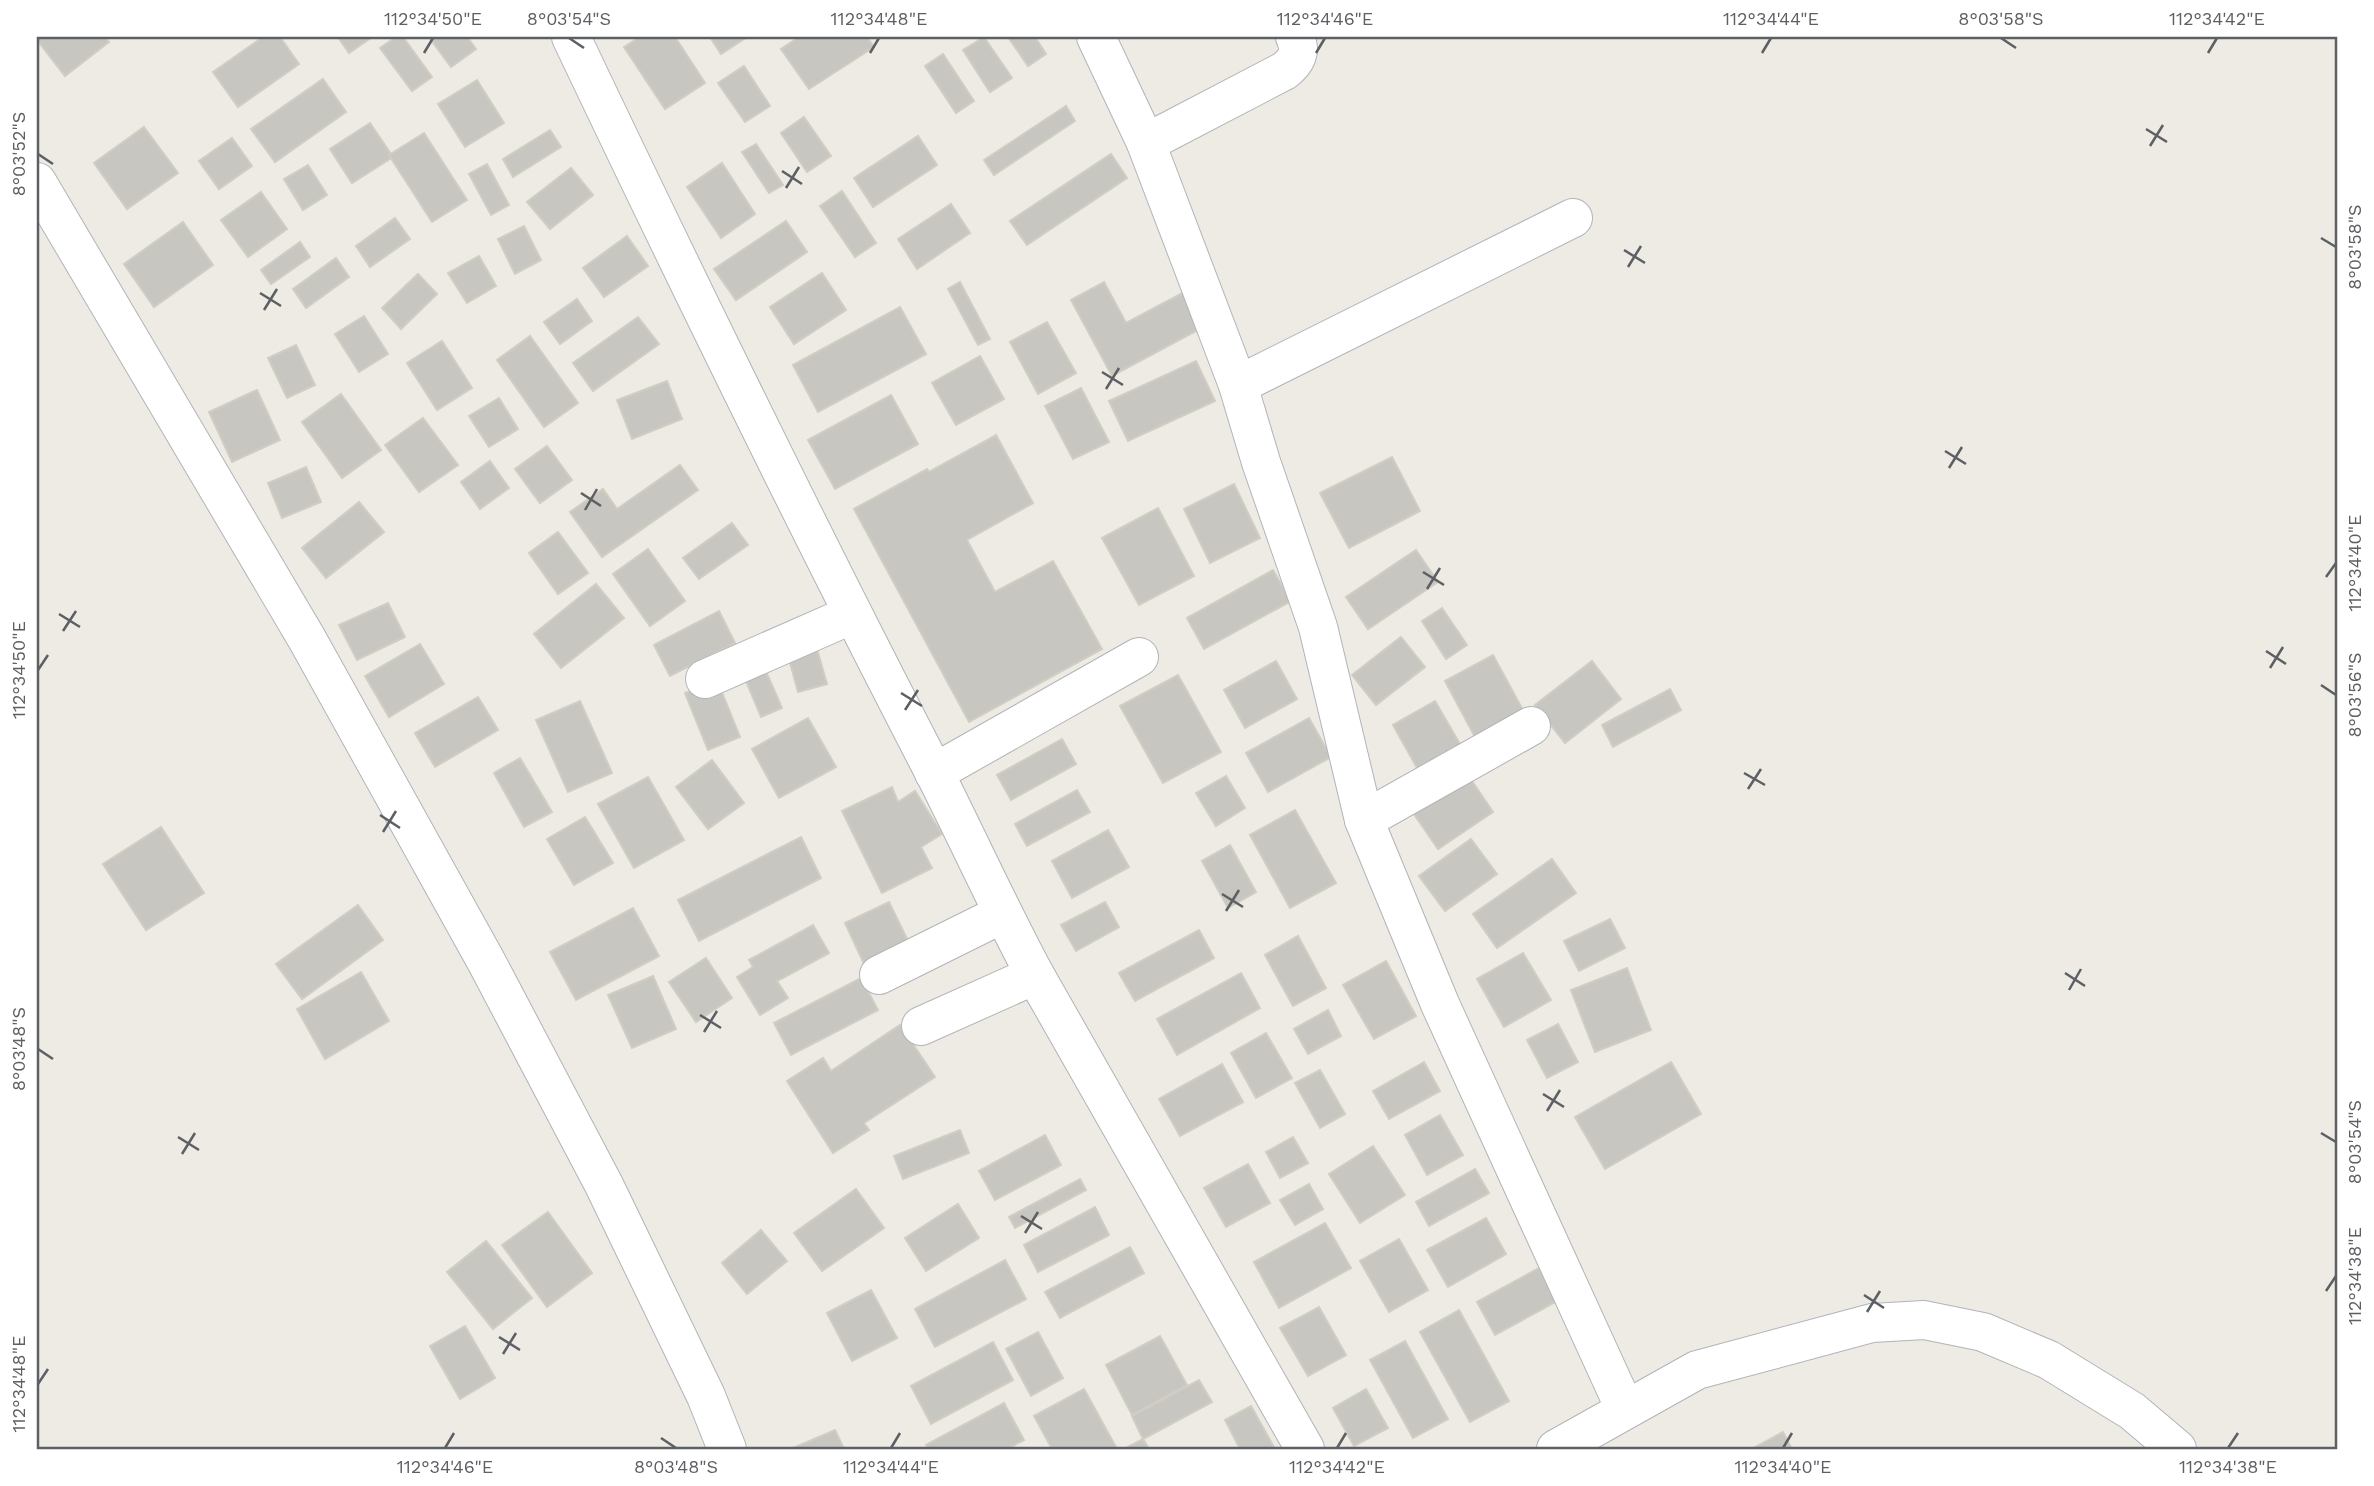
<svg xmlns="http://www.w3.org/2000/svg" width="2374" height="1486" font-family="'Work Sans',sans-serif">
  <rect width="100%" height="100%" fill="#edebe4"/>
  <g fill="#c8c6c1" stroke="#d1cdc3" stroke-width="2">
    <path d="M37,37H104L109,42L65,76L37,40Z"/>
    <path d="M263,37H280L299,64L238,107L213,72Z"/>
    <path d="M338,37H372L349,53Z"/>
    <path d="M396,37H403L432,77L412,91L380,48Z"/>
    <path d="M429,37H467L476,49L451,67Z"/>
    <path d="M640,37H675L705,83L665,109L624,47Z"/>
    <path d="M710,37H747L721,54Z"/>
    <path d="M799,37H867L874,47L809,89L781,49Z"/>
    <path d="M984,37L1012,78L990,92L963,50Z"/>
    <path d="M1008,37H1035L1046,54L1028,66Z"/>
    <path d="M943,54L974,101L956,113L925,66Z"/>
    <path d="M744,66L770,106L745,122L718,83Z"/>
    <path d="M323,79L346,112L275,162L251,129Z"/>
    <path d="M477,80L504,123L465,147L438,104Z"/>
    <path d="M1066,106L1075,121L994,175L984,160Z"/>
    <path d="M804,117L831,156L807,172L781,133Z"/>
    <path d="M370,123L393,157L352,183L330,149Z"/>
    <path d="M144,127L178,173L127,209L94,163Z"/>
    <path d="M550,130L561,147L513,177L503,159Z"/>
    <path d="M424,133L467,200L432,222L389,155Z"/>
    <path d="M918,136L937,165L873,207L854,178Z"/>
    <path d="M232,138L252,166L219,189L199,161Z"/>
    <path d="M756,144L783,185L769,193L742,152Z"/>
    <path d="M1111,154L1127,178L1027,245L1010,221Z"/>
    <path d="M722,163L755,214L721,238L687,187Z"/>
    <path d="M487,164L509,205L491,215L469,174Z"/>
    <path d="M308,165L327,195L303,210L284,179Z"/>
    <path d="M571,168L593,195L550,229L527,202Z"/>
    <path d="M842,191L876,243L855,257L820,206Z"/>
    <path d="M261,192L287,229L248,257L221,220Z"/>
    <path d="M951,204L970,233L917,269L898,239Z"/>
    <path d="M395,218L410,239L370,267L356,246Z"/>
    <path d="M786,221L807,252L736,300L714,269Z"/>
    <path d="M183,222L213,265L154,307L124,264Z"/>
    <path d="M524,226L541,260L515,274L498,239Z"/>
    <path d="M627,236L648,266L604,297L583,268Z"/>
    <path d="M300,242L310,257L271,284L261,270Z"/>
    <path d="M479,256L496,286L467,303L448,273Z"/>
    <path d="M336,258L349,277L306,308L293,289Z"/>
    <path d="M822,273L846,310L794,344L770,307Z"/>
    <path d="M418,274L437,294L401,329L382,308Z"/>
    <path d="M960,282L990,339L978,345L948,289Z"/>
    <path d="M1104,282L1126,323L1188,290L1207,325L1112,376L1071,300Z"/>
    <path d="M577,299L592,321L560,344L544,322Z"/>
    <path d="M900,307L926,354L818,412L793,365Z"/>
    <path d="M364,316L388,354L359,372L335,334Z"/>
    <path d="M638,317L659,344L593,391L573,363Z"/>
    <path d="M1047,322L1076,373L1038,394L1010,342Z"/>
    <path d="M530,336L578,403L544,427L497,360Z"/>
    <path d="M442,341L472,388L437,410L407,363Z"/>
    <path d="M296,345L315,385L287,398L268,358Z"/>
    <path d="M980,356L1004,399L956,425L932,383Z"/>
    <path d="M1196,361L1215,401L1128,441L1109,401Z"/>
    <path d="M667,381L682,419L632,439L617,400Z"/>
    <path d="M1081,388L1109,442L1073,459L1045,406Z"/>
    <path d="M257,390L280,440L232,462L209,412Z"/>
    <path d="M341,394L381,450L342,478L302,422Z"/>
    <path d="M891,395L918,444L835,489L808,440Z"/>
    <path d="M499,398L518,429L489,447L469,416Z"/>
    <path d="M423,418L458,465L419,492L385,445Z"/>
    <path d="M996,435L1033,503L967,540L995,592L1053,561L1102,649L969,722L854,509L927,469L929,472Z"/>
    <path d="M547,446L572,480L540,503L515,469Z"/>
    <path d="M1392,457L1420,511L1349,548L1320,493Z"/>
    <path d="M490,461L509,488L480,509L461,482Z"/>
    <path d="M680,465L698,490L602,557L570,512L603,489L617,509Z"/>
    <path d="M306,467L321,502L282,518L268,483Z"/>
    <path d="M1234,484L1260,538L1210,563L1184,509Z"/>
    <path d="M359,502L384,532L326,578L302,548Z"/>
    <path d="M1158,508L1194,576L1139,605L1102,538Z"/>
    <path d="M732,523L748,545L699,579L683,558Z"/>
    <path d="M558,532L588,573L558,594L529,553Z"/>
    <path d="M648,549L685,601L650,626L613,574Z"/>
    <path d="M1416,550L1438,582L1368,629L1346,597Z"/>
    <path d="M1273,570L1291,601L1204,649L1187,618Z"/>
    <path d="M596,584L624,618L561,668L534,634Z"/>
    <path d="M388,603L405,637L357,660L339,625Z"/>
    <path d="M1442,608L1467,645L1446,659L1422,621Z"/>
    <path d="M719,611L735,643L670,676L654,645Z"/>
    <path d="M1401,637L1425,667L1376,705L1352,675Z"/>
    <path d="M814,639L827,684L798,692L786,648Z"/>
    <path d="M420,644L444,684L389,717L365,676Z"/>
    <path d="M1493,655L1524,712L1476,739L1445,681Z"/>
    <path d="M761,660L782,708L761,717L741,669Z"/>
    <path d="M1276,661L1297,699L1245,728L1224,690Z"/>
    <path d="M1592,661L1621,699L1565,743L1535,705Z"/>
    <path d="M1178,675L1221,752L1163,783L1120,706Z"/>
    <path d="M717,680L740,737L708,750L685,693Z"/>
    <path d="M1670,689L1681,710L1613,747L1602,725Z"/>
    <path d="M478,697L498,730L435,767L415,733Z"/>
    <path d="M580,701L612,773L568,792L536,720Z"/>
    <path d="M1435,701L1460,744L1417,768L1393,725Z"/>
    <path d="M808,718L836,767L779,798L752,749Z"/>
    <path d="M1309,718L1331,757L1268,792L1246,753Z"/>
    <path d="M1062,739L1076,764L1011,800L997,775Z"/>
    <path d="M520,758L552,812L524,827L494,773Z"/>
    <path d="M712,760L744,803L708,829L676,787Z"/>
    <path d="M1226,776L1245,808L1216,826L1196,793Z"/>
    <path d="M648,777L684,840L634,868L598,804Z"/>
    <path d="M1470,778L1493,812L1438,849L1414,814Z"/>
    <path d="M892,787L898,802L915,791L942,834L921,847L932,868L882,893L842,811Z"/>
    <path d="M1077,790L1090,812L1027,846L1015,824Z"/>
    <path d="M1295,810L1336,883L1290,908L1250,835Z"/>
    <path d="M585,817L613,863L574,885L547,839Z"/>
    <path d="M161,827L204,893L146,930L103,864Z"/>
    <path d="M1108,830L1129,867L1072,898L1052,861Z"/>
    <path d="M801,837L821,878L699,941L678,900Z"/>
    <path d="M1471,839L1497,874L1445,911L1419,876Z"/>
    <path d="M1230,845L1256,892L1228,908L1202,861Z"/>
    <path d="M1552,859L1576,893L1497,948L1473,914Z"/>
    <path d="M889,902L910,945L865,966L845,923Z"/>
    <path d="M1105,902L1119,927L1076,951L1061,925Z"/>
    <path d="M358,905L383,940L302,999L276,964Z"/>
    <path d="M633,908L659,956L576,1000L550,952Z"/>
    <path d="M1610,919L1625,948L1579,971L1564,941Z"/>
    <path d="M813,925L829,953L777,981L788,998L760,1015L737,977L753,967L749,960Z"/>
    <path d="M1199,930L1214,958L1135,1001L1119,973Z"/>
    <path d="M1298,936L1326,988L1293,1006L1265,955Z"/>
    <path d="M1523,953L1551,1000L1504,1027L1477,979Z"/>
    <path d="M706,958L732,998L696,1022L669,982Z"/>
    <path d="M1386,961L1416,1016L1374,1039L1343,985Z"/>
    <path d="M1627,968L1651,1030L1595,1052L1571,990Z"/>
    <path d="M361,972L389,1021L325,1059L297,1009Z"/>
    <path d="M1241,973L1260,1008L1177,1055L1157,1019Z"/>
    <path d="M653,976L676,1029L632,1048L608,995Z"/>
    <path d="M861,978L878,1010L791,1055L774,1023Z"/>
    <path d="M1328,1010L1341,1036L1308,1054L1294,1029Z"/>
    <path d="M1558,1024L1578,1062L1547,1078L1527,1040Z"/>
    <path d="M900,1025L935,1077L864,1123L869,1130L833,1153L787,1081L823,1058L831,1071Z"/>
    <path d="M1266,1033L1292,1078L1256,1098L1231,1053Z"/>
    <path d="M1424,1062L1440,1091L1389,1119L1373,1091Z"/>
    <path d="M1671,1062L1701,1114L1605,1169L1575,1117Z"/>
    <path d="M1222,1064L1243,1102L1180,1136L1159,1099Z"/>
    <path d="M1320,1070L1345,1114L1320,1128L1295,1083Z"/>
    <path d="M1440,1115L1463,1155L1427,1175L1405,1135Z"/>
    <path d="M960,1130L969,1153L903,1179L894,1156Z"/>
    <path d="M1045,1135L1061,1165L995,1200L979,1171Z"/>
    <path d="M1293,1137L1308,1163L1280,1178L1266,1152Z"/>
    <path d="M1373,1146L1405,1195L1360,1223L1329,1174Z"/>
    <path d="M1248,1164L1270,1203L1226,1227L1204,1188Z"/>
    <path d="M1475,1169L1489,1193L1429,1226L1416,1202Z"/>
    <path d="M1080,1179L1086,1190L1015,1228L1009,1217Z"/>
    <path d="M1309,1184L1323,1209L1295,1225L1280,1200Z"/>
    <path d="M856,1189L884,1228L822,1271L794,1233Z"/>
    <path d="M958,1204L979,1238L926,1271L905,1238Z"/>
    <path d="M1095,1207L1109,1235L1038,1272L1024,1245Z"/>
    <path d="M548,1212L592,1273L547,1307L502,1245Z"/>
    <path d="M1486,1218L1506,1254L1448,1287L1427,1250Z"/>
    <path d="M1325,1223L1351,1268L1279,1308L1254,1262Z"/>
    <path d="M761,1230L787,1261L747,1294L722,1263Z"/>
    <path d="M1399,1239L1428,1290L1389,1312L1360,1261Z"/>
    <path d="M486,1241L532,1298L493,1329L447,1272Z"/>
    <path d="M1130,1247L1144,1273L1060,1318L1045,1292Z"/>
    <path d="M1005,1260L1026,1299L935,1347L915,1309Z"/>
    <path d="M1539,1268L1557,1301L1495,1335L1477,1302Z"/>
    <path d="M871,1290L897,1338L852,1361L827,1313Z"/>
    <path d="M1319,1307L1346,1355L1308,1376L1280,1328Z"/>
    <path d="M1459,1310L1509,1401L1470,1422L1420,1332Z"/>
    <path d="M465,1326L495,1378L460,1399L430,1346Z"/>
    <path d="M1038,1332L1063,1378L1031,1396L1006,1349Z"/>
    <path d="M1160,1336L1187,1385L1132,1415L1106,1365Z"/>
    <path d="M1405,1341L1448,1419L1413,1438L1370,1360Z"/>
    <path d="M993,1342L1013,1380L931,1424L911,1386Z"/>
    <path d="M1199,1380L1212,1402L1143,1439L1132,1416Z"/>
    <path d="M1084,1389L1117,1449H1052L1034,1416Z"/>
    <path d="M1366,1389L1388,1428L1354,1446L1333,1408Z"/>
    <path d="M1004,1403L1024,1440L1007,1449H928L926,1445Z"/>
    <path d="M1251,1406L1275,1449H1240L1225,1420Z"/>
    <path d="M835,1430L844,1449H791Z"/>
    <path d="M1783,1432L1792,1449H1752Z"/>
    <path d="M1143,1439L1149,1449H1124Z"/>
  </g>
  <g fill="none" stroke-linecap="round" stroke-linejoin="round">
    <g stroke="#b1b4b8" stroke-width="40">
      <g id="street">
        <path d="M1096,37L1146,143L1238,385L1261,462L1318,627L1364,820L1440,1004L1625,1409"/>
        <path d="M1146,143L1284,71C1296,62 1302,52 1295,37"/>
        <path d="M37,182L307,639L486,961L604,1185L706,1396L727,1449"/>
        <path d="M1238,385L1573,218"/>
        <path d="M705,679L853,614"/>
        <path d="M934,773L1139,657"/>
        <path d="M1364,820L1531,726"/>
        <path d="M879,975L1002,914"/>
        <path d="M921,1026L1035,975"/>
        <path d="M1556,1449L1697,1370L1872,1323L1924,1320L1983,1332L2049,1360L2132,1411L2177,1449"/>
      </g>
    </g>
    <g stroke="#b1b3b7" stroke-width="40">
      <path id="secondary" d="M571,37C688,283 808,529 934,772C968,839 999,908 1035,975L1305,1449"/>
    </g>
    <use href="#street" stroke="#fff" stroke-width="38"/>
    <use href="#secondary" stroke="#fff" stroke-width="38"/>
  </g>
  <path fill="none" stroke="#5c5f63" stroke-width="2.5" d="M569,38L584,48M2001,38L2016,48M424,53L433,38M870,53L879,38M1316,53L1325,38M1762,53L1771,38M2208,53L2217,38M2146,129L2167,142M2150,146L2163,125M38,154L53,164M782,171L802,184M786,188L799,167M2321,238L2336,247M1624,250L1645,263M1628,267L1641,246M260,293L281,306M264,310L277,289M1102,372L1123,385M1106,389L1119,368M1945,451L1966,464M1949,468L1962,447M581,493L601,506M585,510L597,489M1423,572L1444,585M2326,577L2336,563M1427,589L1440,568M59,614L80,627M63,631L76,611M2266,651L2286,664M2270,668L2283,647M38,670L48,655M2321,685L2336,695M901,693L922,706M905,710L918,690M1744,773L1765,785M1748,789L1761,769M380,815L400,828M383,832L396,811M1222,894L1243,907M1226,911L1239,890M2065,973L2085,986M2069,990L2081,969M700,1015L721,1028M704,1032L717,1011M38,1049L53,1059M1543,1094L1564,1107M1547,1111L1560,1090M2321,1133L2336,1142M178,1137L199,1150M182,1154L195,1133M1021,1216L1042,1229M1025,1233L1038,1212M2326,1291L2336,1276M1864,1295L1884,1308M1867,1312L1880,1291M499,1337L520,1350M503,1354L516,1333M38,1384L48,1369M661,1438L676,1448M445,1448L454,1433M891,1448L900,1433M1337,1448L1346,1433M1783,1448L1792,1433M2228,1448L2238,1433"/>
  <rect width="2374" height="1486" fill="none" stroke="#ffffff" stroke-width="77"/>
  <rect x="38" y="38" width="2298" height="1410" fill="none" stroke="#5c5f63" stroke-width="2.5"/>
  <g font-size="18" text-anchor="middle" fill="#5c5f63">
    <text x="433" y="25">112°34'50"E</text>
    <text x="569" y="25">8°03'54"S</text>
    <text x="879" y="25">112°34'48"E</text>
    <text x="1325" y="25">112°34'46"E</text>
    <text x="1771" y="25">112°34'44"E</text>
    <text x="2001" y="25">8°03'58"S</text>
    <text x="2217" y="25">112°34'42"E</text>
    <text transform="translate(19 154) rotate(-90)" y="6">8°03'52"S</text>
    <text transform="translate(2355 247) rotate(-90)" y="6">8°03'58"S</text>
    <text transform="translate(2355 563) rotate(-90)" y="6">112°34'40"E</text>
    <text transform="translate(19 670) rotate(-90)" y="6">112°34'50"E</text>
    <text transform="translate(2355 695) rotate(-90)" y="6">8°03'56"S</text>
    <text transform="translate(19 1049) rotate(-90)" y="6">8°03'48"S</text>
    <text transform="translate(2355 1142) rotate(-90)" y="6">8°03'54"S</text>
    <text transform="translate(2355 1276) rotate(-90)" y="6">112°34'38"E</text>
    <text transform="translate(19 1384) rotate(-90)" y="6">112°34'48"E</text>
    <text x="445" y="1473">112°34'46"E</text>
    <text x="676" y="1473">8°03'48"S</text>
    <text x="891" y="1473">112°34'44"E</text>
    <text x="1337" y="1473">112°34'42"E</text>
    <text x="1783" y="1473">112°34'40"E</text>
    <text x="2228" y="1473">112°34'38"E</text>
  </g>
</svg>
